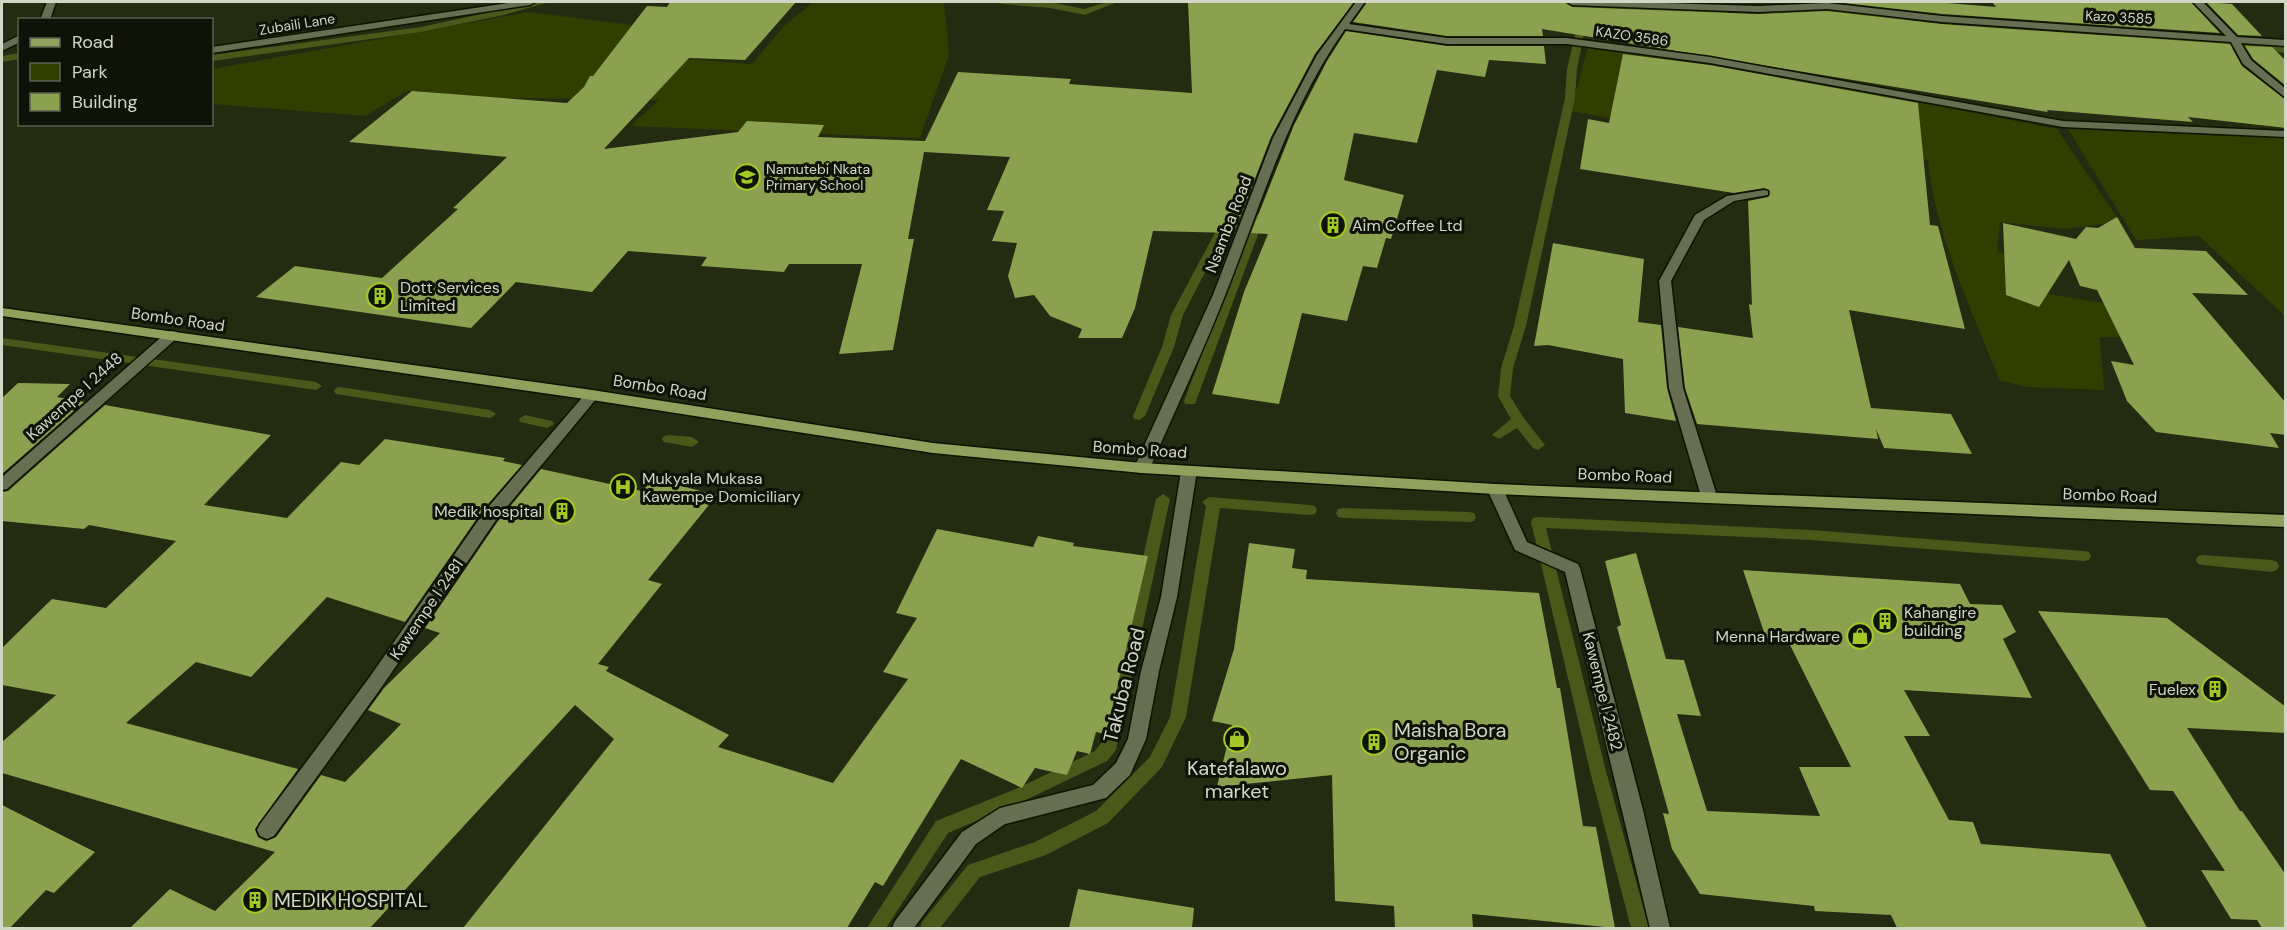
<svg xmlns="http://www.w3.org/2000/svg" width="2287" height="930" font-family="'DM Sans',sans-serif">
  <rect width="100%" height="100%" fill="#232b11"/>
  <g fill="#303e00">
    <path d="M813,2H944L949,55L920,138L630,126L659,100L504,98L407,91L365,116L212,104V69L529,12L640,26L623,54L752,64L784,26Z"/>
    <path d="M1588,46L1875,94L2057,129L2120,222L2064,229L2000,222L1997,250L2021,264L2027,291L2154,311L2168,337H2100L2104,390L2028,387L2000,381C1971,309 1936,237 1928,160L1805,135L1646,125L1571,111Z"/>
    <path d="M2068,129L2285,138V316L2199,236L2136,240Z"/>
  </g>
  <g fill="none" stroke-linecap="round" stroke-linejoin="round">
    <g fill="#49591a" fill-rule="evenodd">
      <path d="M537,2H549L504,15L421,32L212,61V55L421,27Z"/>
      <path d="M998,2H1050L1084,9L1107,2H1117L1085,15L1050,8L1002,4Z"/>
      <path d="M1532,2H1559L1627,7H1727L1731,10L1727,13H1627L1536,4Z"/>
      <path d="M1767,8H1820L1910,15L1914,18L1910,21L1820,14L1764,13L1763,11Z"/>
      <path d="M1583,15L1587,18L1577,69L1575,98L1526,326L1513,368L1510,396L1523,417L1545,445L1538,450L1533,448L1517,428L1499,439L1492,435L1511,419L1498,396L1501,368L1514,326L1565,98L1567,69L1579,18Z"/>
      <path d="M2123,31L2286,47V53L2120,36L2119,34Z"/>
      <path d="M20,53V59L2,62V56Z"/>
      <path d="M1229,213L1234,216L1183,315L1174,347L1145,416L1139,420L1134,419L1133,416L1162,347L1171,315L1224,216Z"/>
      <path d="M1260,213L1265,216L1196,401L1195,404H1185L1184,401L1255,216Z"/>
      <path d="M2,338L316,382L322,386L316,390L3,345Z"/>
      <path d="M340,387L490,410L496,414L490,418L336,394L334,391L336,388Z"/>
      <path d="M525,415L552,421L554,424L547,428L520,422L519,419Z"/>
      <path d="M669,435L692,437L699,442L692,447L664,442L662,439L664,436Z"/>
      <path d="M1163,494L1170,499L1116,750L1107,761L1030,798L948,833L886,928H867L936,821L1018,788L1095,751L1102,742L1156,499Z"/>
      <path d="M1209,497L1310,505L1315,506L1317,510L1315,514L1310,515L1220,508L1186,717L1162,767L1108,823L1046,855L980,877L940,928H920L922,922L968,865L1035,842L1096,811L1150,757L1170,717L1206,506L1202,502Z"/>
      <path d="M1343,508L1469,512L1474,513L1476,517L1474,521L1469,522L1343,518L1338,517L1336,513L1338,509Z"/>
      <path d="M1538,517L1811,530L2084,551L2089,552L2091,556L2089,560L2084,561L1811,540L1546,528L1606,771L1649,928H1631L1590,771L1531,522L1533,518Z"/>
      <path d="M2203,555L2272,560L2277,562L2279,566L2277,570L2272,572L2203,565L2198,564L2196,560L2198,556Z"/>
    </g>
  </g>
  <g fill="#8aa14f">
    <path d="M670,2H796L745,60L689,58L604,149L738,132L747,121L824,125L818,137L925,141L958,72L1071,79L1069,84L1192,93L1188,2H1354L1315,54L1271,137L1234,233L1153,231L1135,308L1122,338H1078L1082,329L1050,316L1034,295L1015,298L1008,276L1017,243L992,241L1004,211L987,210L1010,157L924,152L908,239H914L893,350L839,354L862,264H789L784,272L701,266L707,257L628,251L592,292L516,282L471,328L256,297L295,266L382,278L458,209L453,208L507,157L349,142L412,91L567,103L584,87L590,76H593L647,6L667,7Z"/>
    <path d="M1367,2H1565L1572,7L1758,14L1827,11L1942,24L2230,44L2242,66L2286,100V128L2188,117L2193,122L2047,110L2048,112L1542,29L1543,36H1447L1353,22Z"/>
    <path d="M1834,2H1935L1996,7L1992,2H2191L2220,33L1942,14Z"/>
    <path d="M2206,2L2232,4L2262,36L2238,35Z"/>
    <path d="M1346,31L1447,46H1544L1546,64L1489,60L1485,77L1437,70L1417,143L1354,133L1344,180L1404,195L1391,239L1386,238L1377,268L1363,266L1347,321L1302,313L1279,404L1212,394L1244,292L1268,234L1251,233L1294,125L1327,61Z"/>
    <path d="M2245,46L2272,47L2286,61V86L2253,59Z"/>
    <path d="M1623,54L1710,65L1918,103L1930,225L1938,226L1965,329L1849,310L1871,408L1951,414L1972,454L1884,448L1876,429L1878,439L1697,424L1685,388L1678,327L1753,338L1749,304L1752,305L1748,201L1768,197L1770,191L1764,188L1734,193L1580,169L1588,119L1609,123Z"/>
    <path d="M2117,217L2135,248L2206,251L2248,295L2192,293L2286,403V435L2270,433L2279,448L2156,432L2127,401L2111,361L2134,365L2097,290L2080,286L2069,260L2039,307L2006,295L2003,223L2076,239L2086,227L2098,228Z"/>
    <path d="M1553,243L1644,259L1638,322L1661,325L1667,388L1676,421L1625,413L1623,359L1548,345L1534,346Z"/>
    <path d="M18,383L70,384L57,397L84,402L2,474V398Z"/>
    <path d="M105,405L271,435L204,505L287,518L341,462L359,465L385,439L505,458L503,461L522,465L482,511L405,622L327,597L251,677L196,662L126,723L298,769L255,829L258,837L266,841L276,837L321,775L345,782L401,724L368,710L384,688L440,633L425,628L498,521L541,469L642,491L653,479L717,495L648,580L662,584L598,664L609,667L606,671L729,735L718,747L833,783L908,679L883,672L917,618L896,613L937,529L1033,547L1038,536L1074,543L1073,546L1148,556L1106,734L1096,732L1090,754L1077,751L1067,775L1035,768L1022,788L961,759L883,886L875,882L847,928H463L614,739L575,705L370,928H130L170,889L215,911L275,852L2,773V742L56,695L2,685V648L52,599L106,608L176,541L89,525L84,529L2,521V492L8,491Z"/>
    <path d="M1249,543L1295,549L1292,568L1307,570L1306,579L1539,593L1557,688H1560L1583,826L1596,827L1615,928L1472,914L1473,928H1395L1394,906L1335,901L1332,775L1217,787L1232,725L1212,721L1234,649Z"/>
    <path d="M1636,553L1666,659L1684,660L1701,716L1677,714L1707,811L1820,816L1799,767H1851L1787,639L1766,638L1743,570L1960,584L1970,604L2002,605L2016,632L2003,639L2032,698L1904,690L1930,736H1904L1949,820L1973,822L1981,844L2110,854L2147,928H1897L1891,915L1815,911L1814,906L1700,894L1672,849L1663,813L1669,814L1617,627L1621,625L1605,561Z"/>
    <path d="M2038,611L2167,618L2286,707V733L2187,728L2240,811H2242L2286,875V928H2262L2257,920L2231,919L2201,870L2225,871L2173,791L2150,790Z"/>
    <path d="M2,805L95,852L54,893L46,890L10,928H2Z"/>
    <path d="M1078,889L1194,908L1192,928H1069Z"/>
  </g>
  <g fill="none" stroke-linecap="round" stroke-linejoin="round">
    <g stroke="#0d1300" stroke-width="3">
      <g id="minor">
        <path d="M47,2H56L50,20H40Z"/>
        <path d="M515,2H535L530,5L212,53V47Z"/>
        <path d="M1356,2H1365L1349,24L1447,38H1567L1710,57L2063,121L2286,131V137L2063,127L1710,63L1567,44H1447L1345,29C1288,110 1262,202 1226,293C1203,352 1175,410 1150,468L1142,473L1137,472L1134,468L1213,295L1273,138L1317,55Z"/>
        <path d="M1567,2H1633L1758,6L1827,3L1942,16L2226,36L2193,2H2203L2237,37L2286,40V46L2241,43L2251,60L2286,89V98L2243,64L2231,42L1942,22L1827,9L1758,12L1572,5Z"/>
        <path d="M20,35V42L2,51V44Z"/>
        <path d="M1764,190L1768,191V195L1734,201L1704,220L1671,281L1683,388L1717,496L1709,501L1701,496L1669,388L1659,281L1695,215L1727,196Z"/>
        <path d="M172,331L177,332L179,335L177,338L7,489L2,490V477L167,332Z"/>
        <path d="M592,390L599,395L597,398L496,520L381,688L274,836L267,839L260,836L257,830L260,824L369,678L484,512L587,392Z"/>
        <path d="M1189,466L1197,471L1177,597L1159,671L1146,739L1130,775L1106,798L1005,824L976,844L914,928H892L895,921L962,832L1000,808L1093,785L1116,763L1128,739L1141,671L1161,597L1181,471Z"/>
        <path d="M1495,484L1503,489L1527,542L1578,564L1580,568L1643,810L1670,928H1650L1565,572L1515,550L1487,489Z"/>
      </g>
    </g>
    <g stroke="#0d1300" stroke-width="3">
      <path id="primary" d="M2,308L592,390L933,443L1142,463L1495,484L2286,515V527L1495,494L1142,473L933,453L592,400L2,316Z"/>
    </g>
    <use href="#minor" fill="#666f52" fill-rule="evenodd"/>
    <use href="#primary" fill="#8ea25d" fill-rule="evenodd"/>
  </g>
  <defs>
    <g id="school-ring" transform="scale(1.35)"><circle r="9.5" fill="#0e1207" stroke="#a3c926" stroke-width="1.5"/><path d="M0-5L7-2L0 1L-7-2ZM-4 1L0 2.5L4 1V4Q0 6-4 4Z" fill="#a3c926"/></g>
    <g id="building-ring" transform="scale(1.35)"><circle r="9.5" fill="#0e1207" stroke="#a3c926" stroke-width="1.5"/><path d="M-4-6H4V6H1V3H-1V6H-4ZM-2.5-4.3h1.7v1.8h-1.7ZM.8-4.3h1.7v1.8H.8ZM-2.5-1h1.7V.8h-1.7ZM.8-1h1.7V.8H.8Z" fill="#a3c926"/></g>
    <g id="hospital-ring" transform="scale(1.35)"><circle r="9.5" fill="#0e1207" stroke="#a3c926" stroke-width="1.5"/><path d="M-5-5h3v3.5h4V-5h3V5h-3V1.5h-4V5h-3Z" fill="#a3c926"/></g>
    <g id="shop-ring" transform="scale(1.35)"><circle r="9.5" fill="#0e1207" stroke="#a3c926" stroke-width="1.5"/><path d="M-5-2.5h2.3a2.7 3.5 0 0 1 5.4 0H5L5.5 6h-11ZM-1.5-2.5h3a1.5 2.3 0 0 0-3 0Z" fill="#a3c926"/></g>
  </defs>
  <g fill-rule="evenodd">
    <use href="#school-ring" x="747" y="177"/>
    <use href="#building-ring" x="1333" y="225"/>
    <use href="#building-ring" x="380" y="296"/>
    <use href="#hospital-ring" x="623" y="487"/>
    <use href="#building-ring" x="562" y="511"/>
    <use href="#building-ring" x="1885" y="621"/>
    <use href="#shop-ring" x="1860" y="636"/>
    <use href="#building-ring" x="2215" y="689"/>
    <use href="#shop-ring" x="1237" y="739"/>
    <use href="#building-ring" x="1374" y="742"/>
    <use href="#building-ring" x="255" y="900"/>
  </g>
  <g text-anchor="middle" stroke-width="6" stroke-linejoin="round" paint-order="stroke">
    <g font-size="14" fill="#d1d6c6" stroke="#0e1207">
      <text transform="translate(2119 17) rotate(3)" y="5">Kazo 3585</text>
      <text transform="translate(297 24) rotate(-9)" y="5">Zubaili Lane</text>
      <text transform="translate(1632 36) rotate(8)" y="5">KAZO 3586</text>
    </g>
    <g font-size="14" fill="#d1d6c6" stroke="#0e1207" text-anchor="start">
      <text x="766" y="174">Namutebi Nkata<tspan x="766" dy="16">Primary School</tspan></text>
    </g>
    <g font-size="16" fill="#d1d6c6" stroke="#0e1207">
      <text transform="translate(1228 224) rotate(-69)" y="6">Nsamba Road</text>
      <text transform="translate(178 319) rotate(8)" y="6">Bombo Road</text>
      <text transform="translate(660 387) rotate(9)" y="6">Bombo Road</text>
      <text transform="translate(74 396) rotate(-42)" y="6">Kawempe I 2448</text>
      <text transform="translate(1140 449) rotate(4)" y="6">Bombo Road</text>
      <text transform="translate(1625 475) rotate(2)" y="6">Bombo Road</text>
      <text transform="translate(2110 495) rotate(2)" y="6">Bombo Road</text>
      <text transform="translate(426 609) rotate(-56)" y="6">Kawempe I 2481</text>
      <text transform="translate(1603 691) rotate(76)" y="6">Kawempe I 2482</text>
    </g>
    <g font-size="16" fill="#d1d6c6" stroke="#0e1207" text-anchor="start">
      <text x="1352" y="231">Aim Coffee Ltd</text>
      <text x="400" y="293">Dott Services<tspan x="400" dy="18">Limited</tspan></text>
      <text x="642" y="484">Mukyala Mukasa<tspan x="642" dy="18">Kawempe Domiciliary</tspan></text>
      <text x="542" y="517" text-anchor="end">Medik hospital</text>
      <text x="1904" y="618">Kahangire<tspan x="1904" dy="18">building</tspan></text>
      <text x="1840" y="642" text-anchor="end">Menna Hardware</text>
      <text x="2196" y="695" text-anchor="end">Fuelex</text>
    </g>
    <g font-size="20" fill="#d1d6c6" stroke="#0e1207">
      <text transform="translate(1124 685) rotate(-76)" y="7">Takuba Road</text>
    </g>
    <g font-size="20" fill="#d1d6c6" stroke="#0e1207" text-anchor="start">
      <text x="1394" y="737">Maisha Bora<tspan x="1394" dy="23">Organic</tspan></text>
      <text x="1237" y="775" text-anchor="middle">Katefalawo<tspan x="1237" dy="23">market</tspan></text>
      <text x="274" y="907">MEDIK HOSPITAL</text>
    </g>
  </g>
  <rect width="2287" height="930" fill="none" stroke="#d1d6c6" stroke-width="6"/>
  <rect x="18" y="18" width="195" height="108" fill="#0e1207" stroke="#5c6053" stroke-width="1.5"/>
  <rect x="30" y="38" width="30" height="9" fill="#8ea25d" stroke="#5c6053" stroke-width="1.5"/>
  <text x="72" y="48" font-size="18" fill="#d1d6c6">Road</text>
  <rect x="30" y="63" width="30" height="18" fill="#303e00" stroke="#5c6053" stroke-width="1.5"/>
  <text x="72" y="78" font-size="18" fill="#d1d6c6">Park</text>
  <rect x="30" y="93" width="30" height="18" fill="#8aa14f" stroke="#5c6053" stroke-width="1.5"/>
  <text x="72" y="108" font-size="18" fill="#d1d6c6">Building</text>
</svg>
